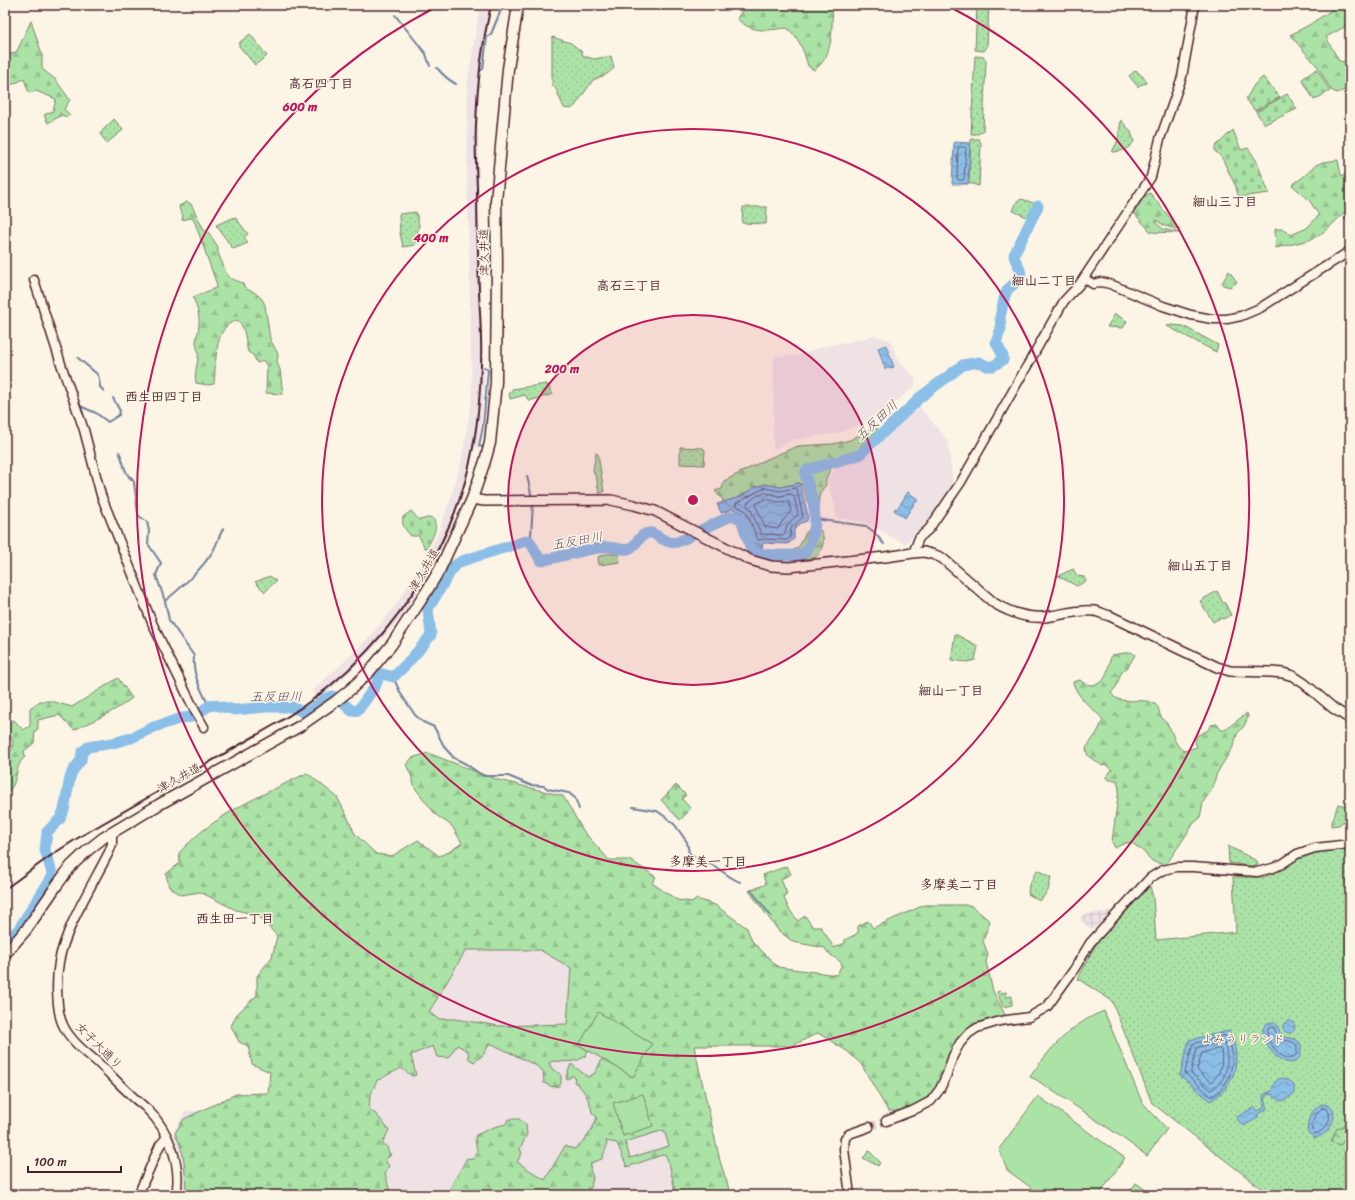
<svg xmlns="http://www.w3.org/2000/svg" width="1355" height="1200" font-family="Sriracha,'Klee One',sans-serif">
  <defs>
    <pattern id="industrial-grid" width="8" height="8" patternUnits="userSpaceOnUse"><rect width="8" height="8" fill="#eee2e5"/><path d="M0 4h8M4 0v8" fill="none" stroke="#cec1c5"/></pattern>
    <pattern id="green-dots" width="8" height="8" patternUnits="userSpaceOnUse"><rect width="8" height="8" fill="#abe3a7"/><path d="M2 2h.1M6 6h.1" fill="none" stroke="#95c290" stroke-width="1.8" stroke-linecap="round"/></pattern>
    <pattern id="forest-firs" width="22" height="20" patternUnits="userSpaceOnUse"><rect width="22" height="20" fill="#abe3a7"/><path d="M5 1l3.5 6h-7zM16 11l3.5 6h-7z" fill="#95c290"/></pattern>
    <pattern id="cemetery-stones" width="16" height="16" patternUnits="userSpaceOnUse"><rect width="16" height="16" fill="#abe3a7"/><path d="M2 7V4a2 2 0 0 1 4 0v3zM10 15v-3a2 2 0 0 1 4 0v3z" fill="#95c290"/></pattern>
    <pattern id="water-waves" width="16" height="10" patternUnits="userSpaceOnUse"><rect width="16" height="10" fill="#8bbfe8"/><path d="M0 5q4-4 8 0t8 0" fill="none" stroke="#749bbc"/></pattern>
  </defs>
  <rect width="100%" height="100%" fill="#fcf5e5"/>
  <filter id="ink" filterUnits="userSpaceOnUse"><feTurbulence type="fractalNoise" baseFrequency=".025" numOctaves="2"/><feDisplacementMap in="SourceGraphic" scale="8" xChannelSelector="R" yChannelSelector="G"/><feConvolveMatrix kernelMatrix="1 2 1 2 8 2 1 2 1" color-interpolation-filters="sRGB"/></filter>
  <g filter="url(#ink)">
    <g fill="#eee2e5">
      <path d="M480,5H492L487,27L479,82L478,123L481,307L483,367L485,369L481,423L477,447L474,450L465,486L447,538L437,558L404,615L369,653L339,682L318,699L312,691L343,663L373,633L394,607L416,574L428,554L441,526L454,488L461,463L472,398L467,159L468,80Z"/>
      <path d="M873,335L890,340L899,361L916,379L914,387L885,411L843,432L792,440L773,450L774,356H795L822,347L866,338Z"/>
      <path d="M919,406L948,441L953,486L927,523L905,544L862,521L836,518L835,505L826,478L833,473V466L864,456L885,435Z"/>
      <path d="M474,929L605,961L718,1195H182L184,1191L182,1157L173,1133L185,1111H202L285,1098Z"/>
    </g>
    <path fill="url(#industrial-grid)" d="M1113,910L1096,927L1091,929L1080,919L1083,915Z"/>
    <g fill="url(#green-dots)" stroke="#7a8169">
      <path d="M977,5H989L987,47L984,51L975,50Z"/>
      <path d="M250,34L267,56L255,65L239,46V43Z"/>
      <path d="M552,37L571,43L582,52L583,56L594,59L611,56L614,68L607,74L593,80L575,106L571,109L564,108L556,89L552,85Z"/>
      <path d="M975,56L984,57L986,61L983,131L978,134H971Z"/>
      <path d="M1136,70L1143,77H1144L1147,83L1139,85L1138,87L1129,76Z"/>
      <path d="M114,119L123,130L107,143L100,134L104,129Z"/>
      <path d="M1121,120L1131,132L1134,141C1130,149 1121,152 1112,152L1118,140Z"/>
      <path d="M971,139H979L981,143L979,186L969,183Z"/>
      <path d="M1022,199L1036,204L1029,218L1013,211L1017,201Z"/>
      <path d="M743,207H767L766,224L742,223Z"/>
      <path d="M416,212L419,225L415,245L403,247L400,233L399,214Z"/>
      <path d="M235,217L248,234L244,237L248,243L233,249L216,225Z"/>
      <path d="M1229,271L1237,282L1230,287L1223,285L1222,283Z"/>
      <path d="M1115,314L1127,321L1123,328L1107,327Z"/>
      <path d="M1172,325L1183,326L1218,345L1216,352L1167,326Z"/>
      <path d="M547,384L553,394L529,401L525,395L510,399L509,392H512V389Z"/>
      <path d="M680,447L703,448L705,450L704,465L680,464Z"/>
      <path d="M596,453L598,454L604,492L599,493L597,481L593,470Z"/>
      <path d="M606,554H619L620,562L599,565L598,557Z"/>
      <path d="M1073,569L1077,576L1084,577L1086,581L1077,586L1058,576Z"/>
      <path d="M270,576L276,581L265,592L255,582Z"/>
      <path d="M1217,591L1223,603H1225L1231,615L1223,619L1220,618L1213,622L1200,601Z"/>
      <path d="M955,634L978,646L975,660L967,662L951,660Z"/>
      <path d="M1338,804L1350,807V819L1345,820L1339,825L1331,826Z"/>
      <path d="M1228,846L1257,861L1258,865L1250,866L1229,863Z"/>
      <path d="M1329,850L1350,851V1195H1267V1193L1152,1103L1112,1001L1078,979L1096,944L1150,886L1153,897L1156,940L1236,932L1233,877H1265L1299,858L1314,852Z"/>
      <path d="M1037,870L1051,877L1048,891L1040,901L1028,894L1029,885Z"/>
      <path d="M1000,991L1001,993L1006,992L1007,997L1012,996V1005L1003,1007L997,992Z"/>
      <path d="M869,1151L880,1162L878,1166L863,1158Z"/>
    </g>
    <g fill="url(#forest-firs)" stroke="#7a8169" fill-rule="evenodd">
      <path d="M747,5H833C831,28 835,56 814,70L808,66C804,51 799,37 787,28C766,30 754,34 737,19L739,15Z"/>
      <path d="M1339,5H1343L1350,24L1326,37L1339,61L1347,62L1350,61V88L1337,93L1331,90L1318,67L1290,35L1309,25Z"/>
      <path d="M31,21L42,54V69L55,79L70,100L64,109L70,115L66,117L62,115L48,123L44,115L53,111L56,99L36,91L29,93L24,79L5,88V55L12,54L17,51Z"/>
      <path d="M1338,160L1341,175L1350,176V206C1339,218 1325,234 1309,240C1299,243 1287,245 1276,248L1275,229H1282L1291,235L1307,228L1319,215L1309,200L1292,185L1303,177L1316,165L1323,162Z"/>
      <path d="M1150,193L1180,230L1165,226L1156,220V223L1163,229L1180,233L1151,232L1134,213L1144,197Z"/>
      <path d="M187,202L191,204L204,230L209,233L218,247V253L228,277L242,283L246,289L254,292L262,299L265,305L270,339L278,354L277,362L280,370L283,394L266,393L267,367L264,361L257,363L253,355L248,352C245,341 246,329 238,320C236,321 232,322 229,324C214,335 216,367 214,384L208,385L196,383C194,373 197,368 198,358C199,353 197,348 196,343C196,336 199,331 199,324C200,316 196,305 193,297L216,288L217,285L194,220L191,218L182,220L183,215L180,211L179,206Z"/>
      <path d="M873,428L878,429L882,435L863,454L832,465C830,474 824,476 826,485C818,493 818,501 819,511L812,515L804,491L803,486L800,483L780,487L765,484L753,488L740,497L723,502V500L715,491L722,489L724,481L767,459L798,446L833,444L850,440Z"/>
      <path d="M811,528L820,530C827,540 822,551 815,558L795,560V558H793L794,550C805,544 801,534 811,528Z"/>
      <path d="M1131,652L1135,655L1128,667L1121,673L1116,687L1111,693C1119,707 1143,696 1155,704C1159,707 1159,711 1160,715C1162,719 1166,722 1168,725C1174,734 1174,746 1184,751L1197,747L1195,741L1196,736L1208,730L1211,725L1217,724L1221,730H1225L1247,713L1248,717L1244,726L1237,734L1234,745L1217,773L1211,791L1203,802L1200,818L1194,823L1166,865L1154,862L1149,859L1144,852L1132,843H1125L1115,848L1112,842L1119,789L1117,780H1108L1106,777L1112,770L1106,765L1103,766L1101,765L1088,756L1086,748L1097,733L1103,720C1100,715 1096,713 1091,708C1084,701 1075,692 1073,682L1080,680C1083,683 1088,685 1092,685C1110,683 1106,668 1112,655Z"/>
      <path d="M118,678L132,698C115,712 94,720 74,730L59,715L38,720V729L35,731L34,743L24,751L25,757C12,768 21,783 5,794V771L10,765L5,756L12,749L13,742L10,737L6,726L14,720L23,730L30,726V708L40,701H51L72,707Z"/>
      <path d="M428,753L495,779L563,796L584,832L609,860H630L656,877L652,883L677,900L693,902L697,899L715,905L747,928L752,941L778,967L837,975L842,964C837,957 828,956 825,948L793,942L778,930L749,891L766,884L763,875L787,866L791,874L781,879L787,894L784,898L789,909L798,921L805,916L813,927H821L834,948L845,943V940L858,933V926L868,921L873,928L924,905H970L990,921L983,941L988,954L986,962L993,991L1006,1017C997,1018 982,1018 974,1026C970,1030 967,1038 963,1044C946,1073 929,1114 888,1111L861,1064L847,1051L818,1033L792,1046H694L720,1161L731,1195H676L669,1163L665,1154L627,1167L617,1143L606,1141L607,1145L602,1159L591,1163L590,1170L593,1177L591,1188H587L593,1195H446L467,1158L473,1159L477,1150L475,1139L476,1135L494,1127L506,1124L508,1119H519L526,1125L527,1134L520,1149L522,1153L517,1162L545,1180L565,1146L574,1149C586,1140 592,1132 597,1117L592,1113C591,1102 583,1087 574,1082L575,1078L572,1075L571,1077L567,1079L566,1077L571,1064L588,1077L595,1073L602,1059L633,1076L579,1045L588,1050C587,1052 586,1055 585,1056C578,1063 562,1062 553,1061L549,1063L552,1069L561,1074V1083L559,1086L553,1087L544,1083L543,1071L535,1065L490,1043L483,1055L474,1062L469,1059L468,1051L457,1045L448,1058L437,1057L433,1046L411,1055L416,1075L412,1076L401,1068C397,1071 393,1072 389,1074C383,1077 384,1079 377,1080C372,1093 368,1096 370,1111L376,1114L389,1130L382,1144L387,1146L388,1151L391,1155L385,1160L389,1166L385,1173L390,1193L393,1195H185L186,1191C185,1170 185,1152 175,1133L184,1119L236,1094L268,1093L270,1072L252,1064L248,1046L239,1042L231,1026L237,1014L257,995V976L272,957L277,936L258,915L236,910L200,892L181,895L169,887L166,874L180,863L179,853C214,814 261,796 307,773L337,797L346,814L355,834L376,854L392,856L418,840L439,856L449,852L462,843L452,826L436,815L415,788L410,772L406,765L412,758ZM466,950H540L571,968L567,1024L499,1026L455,1019H438L429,1012ZM664,1130L669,1146L630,1158L625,1142Z"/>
      <path d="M1350,1115V1125L1341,1145L1331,1142L1337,1128L1342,1127Z"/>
    </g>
    <g fill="url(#cemetery-stones)" stroke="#7a8169">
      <path d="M1317,69L1330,91L1314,100L1302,79Z"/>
      <path d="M1263,77L1280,97L1255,111L1246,99L1254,85Z"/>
      <path d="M1287,94L1297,109L1265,124L1256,112Z"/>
      <path d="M1233,130L1241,150L1248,148L1256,160L1269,193L1240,197L1238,195L1236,187L1222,158L1215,151V147Z"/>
      <path d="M411,511L419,520L432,517C440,527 432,538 427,548H425L419,536H411C406,530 401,526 403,517Z"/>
      <path d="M676,785L686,795L682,799L691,809L680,820L661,800Z"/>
    </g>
    <g fill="#abe3a7" stroke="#7a8169">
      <path d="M1104,1011L1142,1102L1167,1129L1147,1156L1120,1136L1035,1079L1030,1077C1048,1050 1072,1023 1104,1011Z"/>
      <path d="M598,1012L652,1044L633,1077L579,1045Z"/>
      <path d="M643,1094L653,1126L623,1136L613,1103Z"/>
      <path d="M1038,1096L1125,1158L1099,1195H1041L1007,1170L999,1149Z"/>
      <path d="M1136,1183L1153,1195H1127Z"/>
    </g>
    <g fill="url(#water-waves)" stroke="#717f9c">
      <path d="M954,142L970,143L968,184H952Z"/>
      <path d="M886,345L894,367L885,369L878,348Z"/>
      <path d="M800,483L808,515L807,521L801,523L794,530V539L788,544L763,543L762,548L755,545L742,513L733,509L721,513L717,504L740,497L753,488L765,484L780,487Z"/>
      <path d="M908,492L919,500L917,502L916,501L905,518L894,510L895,508L897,509Z"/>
      <circle cx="1289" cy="1027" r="6"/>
      <path d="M1267,1023C1281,1021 1276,1028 1282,1035C1289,1041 1303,1035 1301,1051C1301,1051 1300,1056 1300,1057C1287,1078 1251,1036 1267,1023Z"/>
      <path d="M1229,1031C1243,1057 1236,1087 1210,1101L1180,1075L1189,1040Z"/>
      <path d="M1282,1078C1300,1081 1298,1098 1281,1101L1277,1099L1272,1094L1267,1095L1265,1098L1267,1106L1266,1110L1258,1114V1118L1243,1126L1237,1119V1117L1255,1107L1257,1111L1264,1108L1263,1096L1266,1093L1272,1091C1273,1084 1275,1080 1282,1078Z"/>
      <path d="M1321,1104C1343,1104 1334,1134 1315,1138L1308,1133C1306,1120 1311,1111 1321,1104Z"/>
    </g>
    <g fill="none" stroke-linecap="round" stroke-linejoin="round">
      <g stroke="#645f77" stroke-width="1">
        <path d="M959,147H964L966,148L964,179L963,180H958L957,178L958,148Z"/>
        <path d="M765,488L780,491L795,488L797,490L803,517L791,528L790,537L787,540L764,539L758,540L746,511L735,505L736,503C746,499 754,492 765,488Z"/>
        <path d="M766,493L779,496L792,494L794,496L798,514L787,525L784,535L761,534L751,510L747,505V503L757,496Z"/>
        <path d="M766,499L778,502L788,501L789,503L791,511L782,522L778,529L765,527L756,506V504Z"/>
        <path d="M1271,1027L1274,1028C1276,1032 1277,1036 1281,1038C1287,1043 1298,1039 1297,1050C1297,1053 1296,1056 1292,1057C1283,1062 1270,1045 1268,1037C1266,1034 1267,1031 1268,1028Z"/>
        <path d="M1225,1036C1228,1038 1229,1040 1230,1043C1236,1061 1230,1089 1211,1096L1186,1074L1185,1072L1193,1044Z"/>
        <path d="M1222,1042L1224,1043C1230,1059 1228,1081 1211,1090L1191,1073V1071L1197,1048Z"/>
        <path d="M1219,1049L1221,1050C1223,1061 1221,1075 1211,1082L1198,1071L1197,1069L1202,1053Z"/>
        <path d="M1322,1108L1327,1109C1334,1119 1325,1131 1315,1134L1312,1130C1311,1121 1315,1114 1322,1108Z"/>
      </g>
      <g stroke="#717f9c" stroke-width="2">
        <path d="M395,15L426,54L430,66"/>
        <path d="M437,68C443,75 448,80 456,84"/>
        <path d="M480,71L483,69L487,37L491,34L503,5"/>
        <path d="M1345,218L1350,211"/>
        <path d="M78,358L97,374L99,378L100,387L104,391"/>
        <path d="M80,406L96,413L108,422L119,415L120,411L113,398"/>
        <path d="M482,447L479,446L483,426L488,370L484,367"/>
        <path d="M119,452C125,462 122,470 131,479"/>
        <path d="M527,476L532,498"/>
        <path d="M131,477L134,482L138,513L139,516L147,522L149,531L148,544L161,563L156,575L165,601"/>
        <path d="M815,519L866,526L873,531L884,544"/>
        <path d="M529,540L531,536L533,503"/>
        <path d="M393,677L401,694L415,715L423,722L434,727L445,748L454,758L466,764L483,776H508L530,785L544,786L548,789L569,793L575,798L579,809"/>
        <path d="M209,706C201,689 192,675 194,656L169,620L165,601C180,589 203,568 213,551C217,544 219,536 223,529"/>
        <path d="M633,807L657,811L667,818L675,825L687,842L689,853C696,858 704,861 712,865C722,870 729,878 740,882"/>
        <path d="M751,890L771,916"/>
      </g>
      <g stroke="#8bbfe8" stroke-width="11">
        <path d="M919,398L963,365L979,362L987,366H993L1003,360V356L996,342L1001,329L1000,317L1005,295L1008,289L1020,279C1023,268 1015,264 1014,255L1038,206"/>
        <path d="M701,530L729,517L735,516L741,519L751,549C760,555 773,555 784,555C791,555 800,556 805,552C809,549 810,545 811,541C820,518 812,496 805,474L807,470L859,455L916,402"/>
        <path d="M5,943L18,930L52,877V873L45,850L47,832L60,819L64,810L70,778L72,772L81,760L82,752L88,747L113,743L131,738L154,727L182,718L192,717L209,706L215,705L235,710L266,707H292L303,712L309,711L327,698L332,696L336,697L352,711H355L359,709L376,685L379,676L383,674L393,677C407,665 420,649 431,635L428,609L454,566L462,561L529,540L541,561C562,556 583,550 604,547C612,546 621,551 628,549C637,547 638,534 649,533C652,532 654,534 657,536C672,545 674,545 690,536"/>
      </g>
      <path stroke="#d8cac0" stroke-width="8" stroke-dasharray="8 4" stroke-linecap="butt" d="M869,1127L886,1121"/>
      <g stroke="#4a1f2b" stroke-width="11">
        <g id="tertiary">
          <path d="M1084,278L1093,284L1101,282L1110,284L1163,306L1191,315L1212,319H1227L1241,316L1260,308L1350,251"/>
          <path d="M34,280L62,367L84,430L101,495L153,625L195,711L204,727"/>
          <path d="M913,553L919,538L929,529L961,482L1064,301L1079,285L1151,177L1160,139L1182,77L1195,5"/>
          <path d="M112,832V844L109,852C93,884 65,928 59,962C56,979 56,1011 63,1025C70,1040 84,1051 96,1061C108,1072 119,1084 131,1095C136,1100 142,1104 147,1109C169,1130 182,1165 176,1195"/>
          <path d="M886,1121L912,1111L931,1101L940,1089L947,1074L953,1056L960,1043L968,1034L977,1028L1000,1021L1029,1017L1047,1007L1073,971L1090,943L1150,878L1163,870L1176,867H1193L1257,872L1273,868L1282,864L1297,854L1315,848L1350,844"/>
          <path d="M138,1195L160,1145L167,1137"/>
          <path d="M850,1195L844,1149L845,1138L849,1134L869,1127"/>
        </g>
      </g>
      <g stroke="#4a1f2b" stroke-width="12">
        <path id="secondary" d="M472,499L484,501L611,500L634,505L655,511L750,560L771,566L789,567L885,557L913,553L924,552L935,555L942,558L994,603C1012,614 1030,620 1051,616C1065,614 1080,609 1095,611C1100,612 1105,615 1110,616L1217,667L1230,671L1271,672L1283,673L1293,676L1305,684L1333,708L1350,719"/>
      </g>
      <g stroke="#4a1f2b" stroke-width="13">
        <path id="primary" d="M5,954L26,930L57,885L71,866L88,850L103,838L160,804L300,726L336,701L351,689L369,672L392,644L425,594L440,569L472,499L485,461L490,443L496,382L497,262L496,201L508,69L518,5"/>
      </g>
      <use href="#tertiary" stroke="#fcf5e5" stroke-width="8"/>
      <use href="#secondary" stroke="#fcf5e5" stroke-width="9"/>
      <use href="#primary" stroke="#fcf5e5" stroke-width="10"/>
      <path stroke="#4a1f2b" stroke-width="2" d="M5,889L53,854L81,836L274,725C294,713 312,701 330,686C382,643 423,586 450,524C472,474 480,417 481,364C482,340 480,316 479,292C478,257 477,222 477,188C476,166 475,145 476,124C477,84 482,44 491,5"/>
    </g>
  </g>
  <circle cx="693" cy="500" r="185" fill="#c2185b" fill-opacity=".12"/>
  <g fill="none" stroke="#c2185b" stroke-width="2">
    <circle cx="693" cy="500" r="185"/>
    <circle cx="693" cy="500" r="371"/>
    <path d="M950 7A556 556 0 1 1 436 7"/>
  </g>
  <g text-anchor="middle" stroke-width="3" stroke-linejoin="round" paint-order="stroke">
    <g font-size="12" fill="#4a1f2b" stroke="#fcf5e5">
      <text transform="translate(484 252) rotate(-91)" y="4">津久井道</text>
      <text transform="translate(424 570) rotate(-60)" y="4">津久井道</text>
      <text transform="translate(179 778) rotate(-29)" y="4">津久井道</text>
      <text transform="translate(99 1046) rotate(45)" y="4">女子大通り</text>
    </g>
    <g font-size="12" fill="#62504a" stroke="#fcf5e5">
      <text x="1243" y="1043">よみうりランド</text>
    </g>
    <g font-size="13" font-weight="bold" fill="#4a1f2b" stroke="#fcf5e5">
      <text x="321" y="88">高石四丁目</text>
      <text x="1225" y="206">細山三丁目</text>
      <text x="1044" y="285">細山二丁目</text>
      <text x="629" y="290">高石三丁目</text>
      <text x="164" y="401">西生田四丁目</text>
      <text x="1200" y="570">細山五丁目</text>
      <text x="951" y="695">細山一丁目</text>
      <text x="708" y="866">多摩美一丁目</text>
      <text x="959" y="889">多摩美二丁目</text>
      <text x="235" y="923">西生田一丁目</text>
    </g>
    <g font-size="13" font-style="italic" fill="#5e4f64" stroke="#fcf5e5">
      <text transform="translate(876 420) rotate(-43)" y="5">五反田川</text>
      <text transform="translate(577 540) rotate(-10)" y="5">五反田川</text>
      <text x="276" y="701">五反田川</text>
    </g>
  </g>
  <circle cx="693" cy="500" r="6" fill="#c2185b" stroke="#fcf5e5" stroke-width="2"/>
  <g font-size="12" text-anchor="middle" font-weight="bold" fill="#c2185b" stroke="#fcf5e5" stroke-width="3" stroke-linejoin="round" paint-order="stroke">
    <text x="300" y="111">600 m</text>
    <text x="431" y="242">400 m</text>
    <text x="562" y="373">200 m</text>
  </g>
  <rect width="1355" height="1200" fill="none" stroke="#fcf5e5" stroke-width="20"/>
  <rect x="10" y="10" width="1335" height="1180" fill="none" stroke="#4a1f2b" stroke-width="1.5" filter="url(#ink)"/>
  <path d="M28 1166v6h93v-6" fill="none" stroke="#4a1f2b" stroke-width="2"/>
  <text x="34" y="1166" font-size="12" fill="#4a1f2b" stroke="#fcf5e5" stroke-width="3" paint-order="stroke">100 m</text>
</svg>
